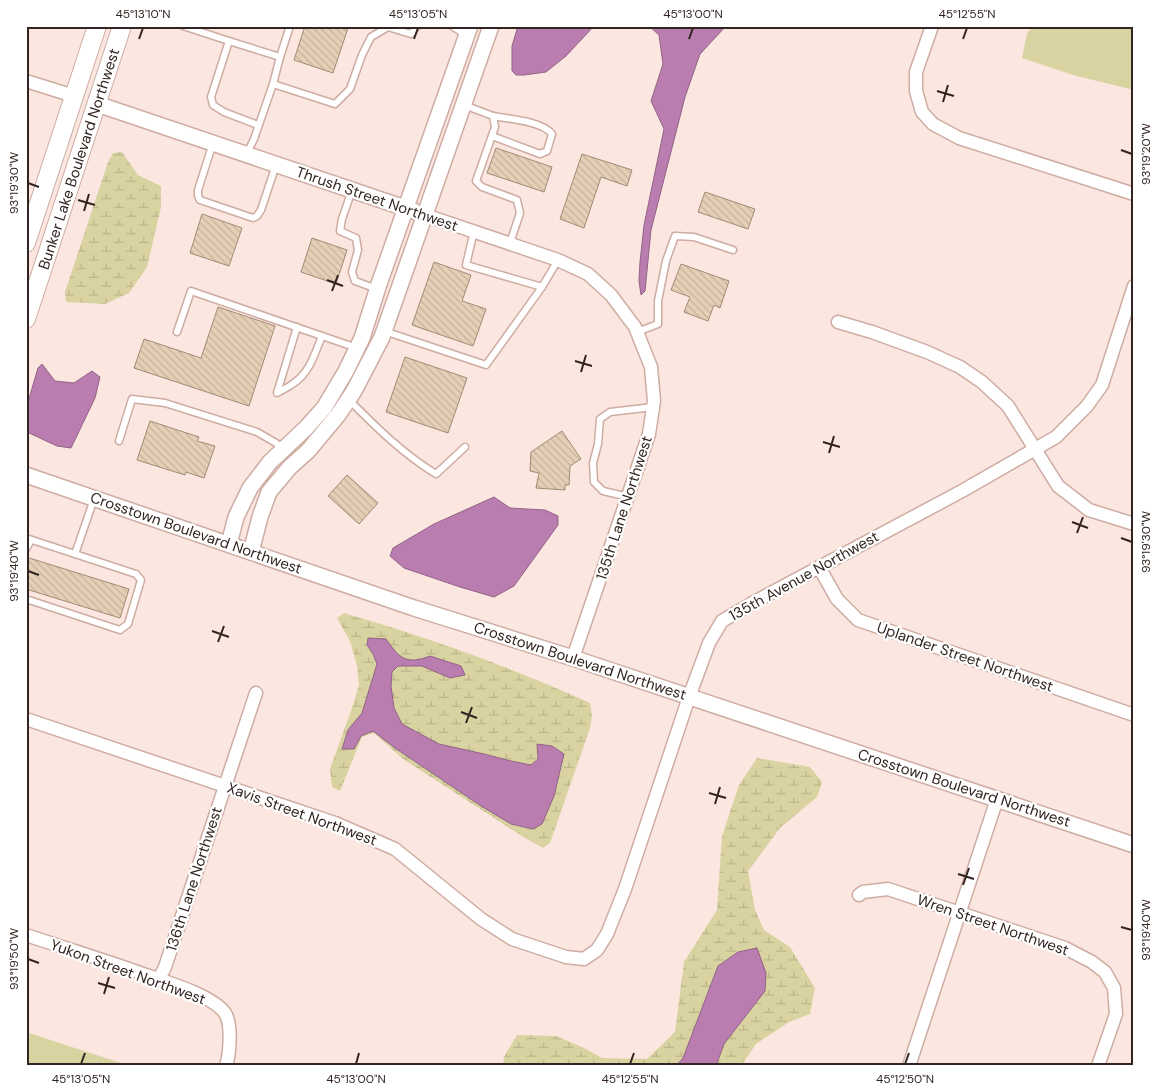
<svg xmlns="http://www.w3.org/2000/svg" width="1160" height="1092" font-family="'DM Sans',sans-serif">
  <defs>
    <pattern id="wetland-marsh" width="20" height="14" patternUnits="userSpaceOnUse" patternTransform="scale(1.25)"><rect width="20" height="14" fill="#d9d3a1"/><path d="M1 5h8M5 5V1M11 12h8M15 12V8" fill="none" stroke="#bbb58a"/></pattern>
    <pattern id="building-back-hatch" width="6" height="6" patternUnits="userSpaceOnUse" patternTransform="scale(1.25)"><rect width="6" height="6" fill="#e6cfb6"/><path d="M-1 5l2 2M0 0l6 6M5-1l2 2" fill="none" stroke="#c6b29c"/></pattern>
  </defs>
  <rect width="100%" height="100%" fill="#fce6e0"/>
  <g fill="#d9d3a1">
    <path d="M1033,26H1134V90L1073,75L1022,58L1027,33Z"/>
    <path d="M26,1032L130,1066H26Z"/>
  </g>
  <g fill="url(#wetland-marsh)">
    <path d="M122,152L138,175L161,186V207L147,267L129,293L105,304L66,302L65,292L108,162L113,153Z"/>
    <path d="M344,613C427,637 511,667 590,703L592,716L590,728L550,843L543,848L525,838L403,759L374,733L362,737L340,791L332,787L330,769L352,708L359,685L357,666L350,641L337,618Z"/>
    <path d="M757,758L810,767L822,782L817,797L780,828L748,871L755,910L764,930L790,947L815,988L810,1014L789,1022L756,1044L741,1066H503L504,1057L517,1035L556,1036L582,1047L602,1058L647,1059L675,1032L684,962L717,910L722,836L739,785Z"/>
  </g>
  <g fill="#ba7db0" stroke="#916385">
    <path d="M518,26H594L566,56L546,72L524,75H516L512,71V46Z"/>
    <path d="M649,26H726L700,54L685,97L651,230L645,291L641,295L639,281L640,262L644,225L664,129L651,101L663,64L659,35Z"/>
    <path d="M42,364L55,381L74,383L92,371L100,377L95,398L71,448L57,446L27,432L26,431V409L38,368Z"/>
    <path d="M494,497L510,508L545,510L558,516V525L514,586L494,597L460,587L404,568L390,556L393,548L434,524Z"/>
    <path d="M368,638L386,639C389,643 396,653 399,655C408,663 420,660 430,656L461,666L465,675L450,678L422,666H398L392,672L391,686L394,708L402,724L439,744L484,754L511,761L531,765L538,759L537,744L552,746L564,754L554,796L542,824L533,829L511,824L481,806L395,748L373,731L361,736L354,749H342L348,730L362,713L377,664L373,654L367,645Z"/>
    <path d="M757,948L766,973L765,991L724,1044L716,1066H676L683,1058L718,966L738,952Z"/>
  </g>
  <g fill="url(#building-back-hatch)" stroke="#a08b74">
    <path d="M305,26H342L348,28L333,73L294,60Z"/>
    <path d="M496,148L552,167L544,192L487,173Z"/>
    <path d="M582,154L632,170L627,186L601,177L584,228L560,219Z"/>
    <path d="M705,192L755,209L748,229L698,212Z"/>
    <path d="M202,214L242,228L229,266L190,253Z"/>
    <path d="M312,238L347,250L336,284L301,272Z"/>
    <path d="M434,262L471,275L462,301L486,309L473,346L412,325Z"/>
    <path d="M681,264L729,281L720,308L714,305L708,321L684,312L690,297L671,290Z"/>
    <path d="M218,307L275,326L249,406L134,368L144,339L201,358Z"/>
    <path d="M405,357L467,378L448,433L386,412Z"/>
    <path d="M150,421L199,437L197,441L215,446L204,478L186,472L185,475L137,460Z"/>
    <path d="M562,431L581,459L570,466L569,485H565V490L536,488L539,473L530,471L531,452Z"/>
    <path d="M347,475L378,503L359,524L328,496Z"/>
    <path d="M26,557L129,589L120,618L26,589Z"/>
  </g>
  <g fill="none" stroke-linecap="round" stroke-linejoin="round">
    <g stroke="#ceaca2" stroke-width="9">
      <g id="service">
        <path d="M183,26L229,41L211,97L213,105L224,112L258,125"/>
        <path d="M452,26L466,35"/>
        <path d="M229,41L280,57"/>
        <path d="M273,84L335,104L350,89L362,55L371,37L388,27L411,34L417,26"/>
        <path d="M464,105L493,116L495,127L476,181L482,187L517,200L520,213L510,243"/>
        <path d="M492,136L540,154L547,151L552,134C542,121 509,119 493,116"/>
        <path d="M213,143L198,190V196L200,200L253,218L257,216L261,210L276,165"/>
        <path d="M246,155L254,139L273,84L280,57L290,26"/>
        <path d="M352,190L342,219L340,231L356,238L358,250L352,272L355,281L377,289"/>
        <path d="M474,231L466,265L542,287L558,260"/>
        <path d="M297,327L277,393C282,390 289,387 294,383C310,372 315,353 322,336"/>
        <path d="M384,331L486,365L542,287"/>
        <path d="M177,332L191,291L357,348"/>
        <path d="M637,332L658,324V301L666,261L675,236L694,237L733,250"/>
        <path d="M349,400C376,427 403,454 436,474L465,447"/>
        <path d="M119,441L132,399L165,403L257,432L276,443L283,449"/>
        <path d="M629,497L603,491L594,482L593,463L598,444L600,419L610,412L653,407"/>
        <path d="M26,538L136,574L141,580L128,624L120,630L26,599"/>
        <path d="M26,549L31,540"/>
        <path d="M75,554L94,499"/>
      </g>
    </g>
    <g stroke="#ceaca2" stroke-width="15">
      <g id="minor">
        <path d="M932,26L916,72V91L922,112L933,124L959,138L1134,194"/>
        <path d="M26,81L74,96"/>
        <path d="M425,215L558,260L588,274L611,295L635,327L651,367L654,401L649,434L573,658"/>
        <path d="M838,322L872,332L927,352L960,367L982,382L1008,406L1058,486L1089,510L1134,524"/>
        <path d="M819,567L837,599L858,620L1134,715"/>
        <path d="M26,719L335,823L395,849L481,919L512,939L566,957L584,959L597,950L607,934L625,889L689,697L709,643L722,621L756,601L962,491L1056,437L1087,406L1102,385L1134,286"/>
        <path d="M859,895L863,892L888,889L1065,948L1092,962L1105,972L1114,988L1116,1014L1098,1066"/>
        <path d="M26,935C62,947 97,958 132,970C156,979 210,993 225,1013C232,1024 230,1053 226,1066"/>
        <path d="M159,979L165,967L256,693"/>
        <path d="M909,1066L997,799"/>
      </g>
    </g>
    <g stroke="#ceaca2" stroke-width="18">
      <g id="tertiary">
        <path d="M97,104L414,211"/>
        <path d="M26,475L414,608L573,658L1134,845"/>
        <path d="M229,544L236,517L250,488L270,462L306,428L324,408L346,371L362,338L379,284L470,26"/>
        <path d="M251,552L260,517L269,492L290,467L308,451L338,415L354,391L382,337L491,26"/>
      </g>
    </g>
    <g stroke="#ceaca2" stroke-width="20">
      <g id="secondary">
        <path d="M26,243L97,26"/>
        <path d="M26,319L122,26"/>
      </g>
    </g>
    <use href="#service" stroke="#fff" stroke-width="6"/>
    <use href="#minor" stroke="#fff" stroke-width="12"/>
    <use href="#tertiary" stroke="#fff" stroke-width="15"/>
    <use href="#secondary" stroke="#fff" stroke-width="18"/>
  </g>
  <path fill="none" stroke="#322521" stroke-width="2" d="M139,39L143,28M414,39L418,28M689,39L693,28M963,39L967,28M937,91L954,96M943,102L948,85M1121,150L1132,154M28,183L39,187M78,200L95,205M84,211L89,194M327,280L343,286M332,291L338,275M575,361L592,366M581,372L586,355M823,442L840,447M829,453L834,436M1072,522L1088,528M1077,533L1083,517M1121,538L1132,542M28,571L39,575M212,631L229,637M218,642L224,626M461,712L477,718M466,723L472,707M709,793L726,798M715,804L720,787M958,874L974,879M963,885L969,868M1121,927L1132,930M28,959L39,963M98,983L115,988M104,994L109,977M81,1064L85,1053M356,1064L359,1053M630,1064L634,1053M905,1064L909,1053"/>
  <g text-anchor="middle" stroke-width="4.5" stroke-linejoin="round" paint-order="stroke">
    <g font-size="15" fill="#322521" stroke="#fff">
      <text transform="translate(79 159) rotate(-72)" y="5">Bunker Lake Boulevard Northwest</text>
      <text transform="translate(377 199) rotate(19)" y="5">Thrush Street Northwest</text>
      <text transform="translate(624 508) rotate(-72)" y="5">135th Lane Northwest</text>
      <text transform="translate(196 533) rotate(19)" y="5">Crosstown Boulevard Northwest</text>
      <text transform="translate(804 576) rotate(-29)" y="5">135th Avenue Northwest</text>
      <text transform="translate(965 657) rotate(19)" y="5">Uplander Street Northwest</text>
      <text transform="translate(580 661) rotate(18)" y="5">Crosstown Boulevard Northwest</text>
      <text transform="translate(964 788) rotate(18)" y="5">Crosstown Boulevard Northwest</text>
      <text transform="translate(302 814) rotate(20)" y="5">Xavis Street Northwest</text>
      <text transform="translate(194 879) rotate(-72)" y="5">136th Lane Northwest</text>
      <text transform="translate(993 925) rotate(19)" y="5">Wren Street Northwest</text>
      <text transform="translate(128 972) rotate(20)" y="5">Yukon Street Northwest</text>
    </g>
  </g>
  <rect width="1160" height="1092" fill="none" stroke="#ffffff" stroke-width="55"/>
  <rect x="28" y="28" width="1104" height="1036" fill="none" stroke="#322521" stroke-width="2"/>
  <g font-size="12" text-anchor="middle" fill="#322521">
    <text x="143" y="18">45°13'10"N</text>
    <text x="418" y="18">45°13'05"N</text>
    <text x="693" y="18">45°13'00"N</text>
    <text x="967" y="18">45°12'55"N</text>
    <text transform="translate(1146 154) rotate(-90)" y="4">93°19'20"W</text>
    <text transform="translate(14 183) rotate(-90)" y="4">93°19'30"W</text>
    <text transform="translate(1146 542) rotate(-90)" y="4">93°19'30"W</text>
    <text transform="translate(14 571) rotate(-90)" y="4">93°19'40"W</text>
    <text transform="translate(1146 930) rotate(-90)" y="4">93°19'40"W</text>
    <text transform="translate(14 959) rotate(-90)" y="4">93°19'50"W</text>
    <text x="81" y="1083">45°13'05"N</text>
    <text x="356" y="1083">45°13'00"N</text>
    <text x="630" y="1083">45°12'55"N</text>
    <text x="905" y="1083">45°12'50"N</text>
  </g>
</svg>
